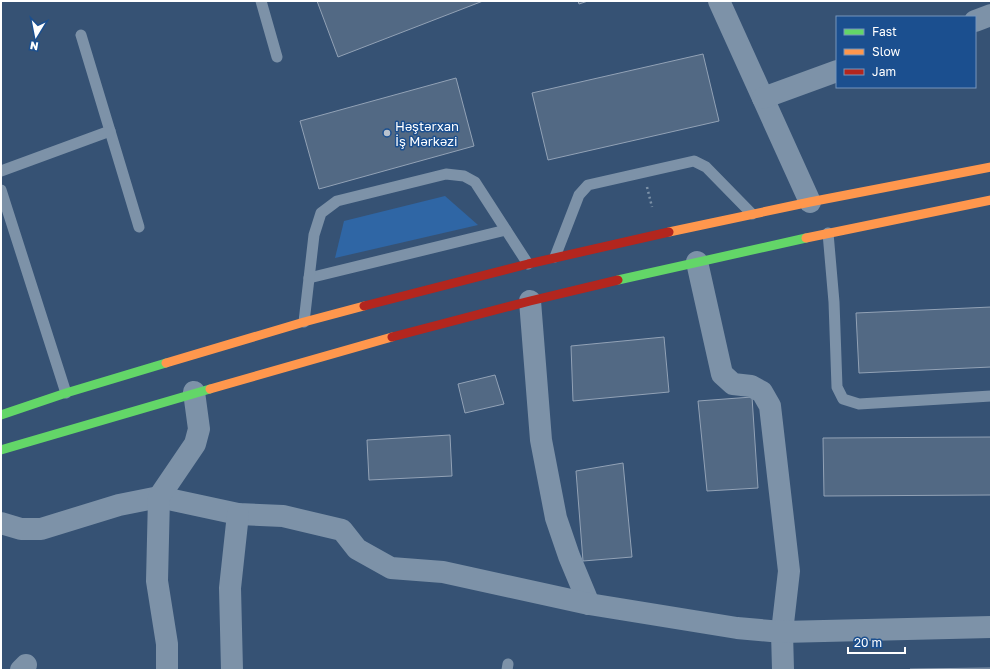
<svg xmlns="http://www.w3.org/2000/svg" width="992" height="671" font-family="'Golos Text',sans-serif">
  <rect width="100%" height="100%" fill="#365274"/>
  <path fill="#2f66a5" d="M445,196L478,225L335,258L344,221Z"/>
  <g fill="#526984" stroke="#92a2b6">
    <path d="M317,1H483L338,57Z"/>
    <path d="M578,1H588L579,4Z"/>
    <path d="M703,54L719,121L548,160L532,93Z"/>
    <path d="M456,78L474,146L319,189L300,121Z"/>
    <path d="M991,307V367L859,373L856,313Z"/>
    <path d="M664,337L669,392L573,401L571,346Z"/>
    <path d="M495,375L504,404L465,413L458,384Z"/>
    <path d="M752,397L758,488L707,491L698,401Z"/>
    <path d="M450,435L452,476L369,480L367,440Z"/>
    <path d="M991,437V495L824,496L823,438Z"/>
    <path d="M623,463L632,557L583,561L576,471Z"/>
    <path d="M991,668V670H910V669Z"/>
  </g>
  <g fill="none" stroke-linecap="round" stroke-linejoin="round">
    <path stroke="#7d92a8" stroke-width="2.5" stroke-dasharray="2 3" stroke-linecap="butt" d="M647,187L652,207"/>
    <g stroke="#7d92a8" stroke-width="11">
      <path d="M261,1L277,57"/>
      <path d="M81,35L139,227"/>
      <path d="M1,171L110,131"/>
      <path d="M1,190L66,393"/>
      <path d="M828,233L834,302L837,387L843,399L859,404L991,396"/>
      <path d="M555,257L579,195L588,185L694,161L706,167L752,214"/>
      <path d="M309,278L506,230"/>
      <path d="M304,322L314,235L321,213L337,201L446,174L464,176L475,182L528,264"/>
      <path d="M507,670L508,664"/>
    </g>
    <g stroke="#7d92a8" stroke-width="22">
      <path d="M719,1L810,202"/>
      <path d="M975,21L991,15"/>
      <path d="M763,98L837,71"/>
      <path d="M697,262L722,374L733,384L751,386L762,392L770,406L789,571L782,632L783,670"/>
      <path d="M530,301L541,440L556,518L569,556L589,604"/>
      <path d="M1,523L21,529H41L119,505L159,497L238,514L283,516L342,530L357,549L391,568L443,572L589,604L737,628L782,632L991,627"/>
      <path d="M21,670L26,665"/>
      <path d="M167,670V644L157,581L159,497L195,444L199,429L194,392"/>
      <path d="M232,670L230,588L238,514"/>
    </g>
    <g stroke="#63d668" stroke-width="9">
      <path d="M618,280L806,238"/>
      <path d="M1,415L66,393L166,363"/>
      <path d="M1,450L210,389"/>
    </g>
    <g stroke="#ff974d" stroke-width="9">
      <path d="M669,232L810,202L991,167"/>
      <path d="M806,238L991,200"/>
      <path d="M166,363L304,322L364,306"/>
      <path d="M210,389L392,337"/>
    </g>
    <g stroke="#b3261e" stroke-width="9">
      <path d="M364,306L528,264L669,232"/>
      <path d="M392,337L530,301L618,280"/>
    </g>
  </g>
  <circle fill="#b9c2ce" stroke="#1b4f8f" stroke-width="1.5" cx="387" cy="133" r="4"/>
  <g text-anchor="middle" stroke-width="3" stroke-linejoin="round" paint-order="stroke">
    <g font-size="13" fill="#fff" stroke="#1b4f8f" text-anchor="start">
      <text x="395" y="131">Həştərxan<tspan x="395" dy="15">İş Mərkəzi</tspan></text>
    </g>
  </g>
  <rect width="992" height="671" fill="none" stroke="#ffffff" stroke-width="4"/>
  <rect x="836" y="16" width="140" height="72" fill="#1b4f8f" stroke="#7695bc"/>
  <rect x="844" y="29" width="20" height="6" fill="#63d668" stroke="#7695bc"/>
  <text x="872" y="36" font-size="12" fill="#ffffff">Fast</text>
  <rect x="844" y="49" width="20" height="6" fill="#ff974d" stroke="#7695bc"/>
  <text x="872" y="56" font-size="12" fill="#ffffff">Slow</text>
  <rect x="844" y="69" width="20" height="6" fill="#b3261e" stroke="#7695bc"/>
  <text x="872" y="76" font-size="12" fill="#ffffff">Jam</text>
  <g transform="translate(36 36) rotate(190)" stroke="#1b4f8f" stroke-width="3" paint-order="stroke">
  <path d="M0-3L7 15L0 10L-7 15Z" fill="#ffffff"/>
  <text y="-6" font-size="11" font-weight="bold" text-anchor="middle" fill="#ffffff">N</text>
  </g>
  <path d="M848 647v6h57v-6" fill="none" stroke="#ffffff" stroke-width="2"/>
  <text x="854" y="647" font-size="12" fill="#ffffff" stroke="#1b4f8f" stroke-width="3" paint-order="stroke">20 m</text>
</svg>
